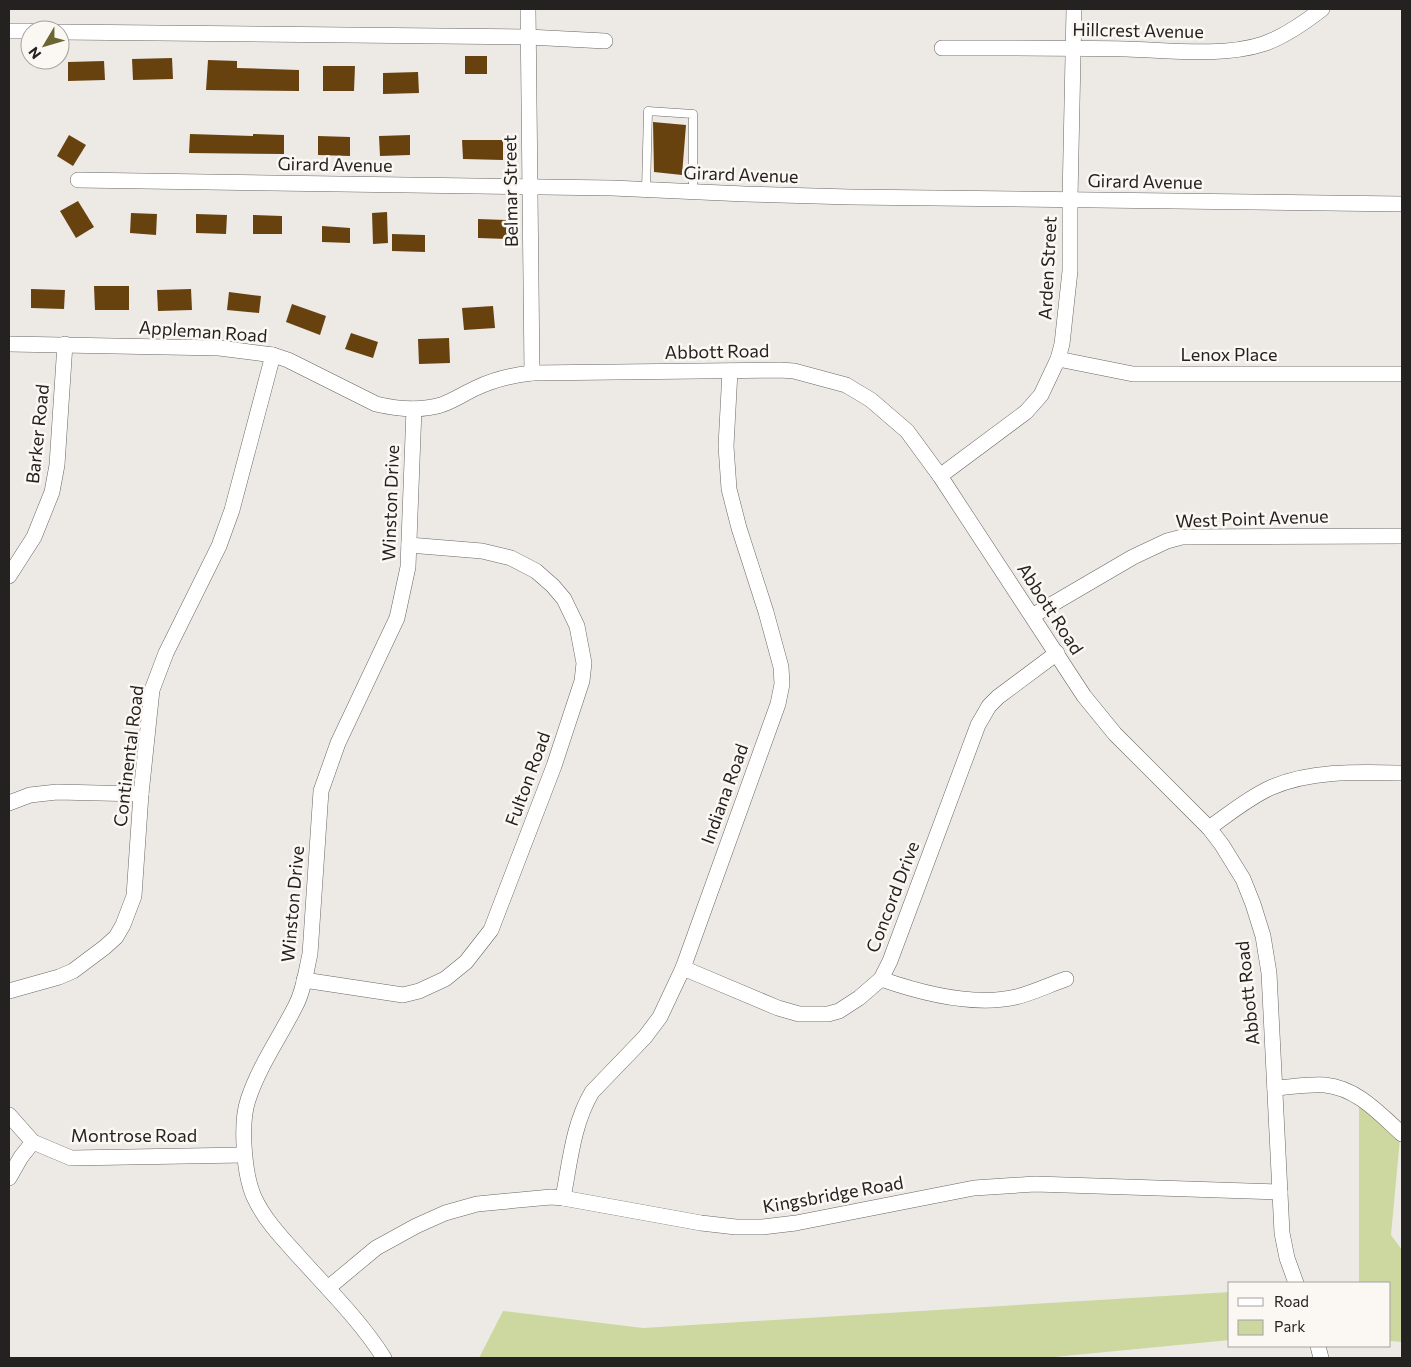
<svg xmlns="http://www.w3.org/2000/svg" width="1411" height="1367" font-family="Commissioner,sans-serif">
  <rect width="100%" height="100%" fill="#edeae6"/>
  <g fill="#cdd8a1">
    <path d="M1359,1103L1400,1138L1391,1235L1402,1250V1342L1390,1341V1283H1359Z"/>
    <path d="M1230,1292V1340L1044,1358H479L503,1311L643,1328Z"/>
  </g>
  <g fill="#67420f">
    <rect x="465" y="56" width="22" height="18"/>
    <path d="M172,58L173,79L133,80L132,59Z"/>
    <path d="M208,60L237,61V68L299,70V91L206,90Z"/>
    <path d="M104,61L105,80L68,81V62Z"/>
    <path d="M323,66H355L354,91H323Z"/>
    <path d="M418,72L419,93L383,94V73Z"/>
    <path d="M653,122L686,125L682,175L654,172Z"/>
    <path d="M190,134L253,136V134L284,135V154L189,153Z"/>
    <path d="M69,135L86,145L73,166L57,156Z"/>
    <path d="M410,135V155L380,156L379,136Z"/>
    <path d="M318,136L350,137V156L318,155Z"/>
    <path d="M462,140H503V160L463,159Z"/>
    <path d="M78,201L94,227L76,238L60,211Z"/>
    <path d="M387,212L388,243L373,244L372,213Z"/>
    <path d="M131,213L157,214L156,235L130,233Z"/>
    <path d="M196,214L227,215L226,234L196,233Z"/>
    <path d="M253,215L282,216V234H253Z"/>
    <path d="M478,219L506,220L507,239L478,238Z"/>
    <path d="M322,226L350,228V243L322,242Z"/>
    <path d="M392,234L425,235V252L392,251Z"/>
    <path d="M94,286H129V310H95Z"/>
    <path d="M31,289L65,290L64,309L31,308Z"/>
    <path d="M191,289L192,310L158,311L157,290Z"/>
    <path d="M229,292L261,296L259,313L227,310Z"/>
    <path d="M292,304L326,316L320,335L286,322Z"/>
    <path d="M493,306L495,328L464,330L462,308Z"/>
    <path d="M351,333L378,342L373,358L345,349Z"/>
    <path d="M449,338L450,363L419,364L418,339Z"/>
  </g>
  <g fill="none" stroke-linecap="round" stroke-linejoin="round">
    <g stroke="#6a6764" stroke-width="9">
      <path id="service" d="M646,190L648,111L693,114V192"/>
    </g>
    <g stroke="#6a6764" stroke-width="16">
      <g id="minor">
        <path d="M528,9L532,373"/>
        <path d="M9,31H30"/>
        <path d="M60,32L528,37L605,41"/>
        <path d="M942,48C1004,48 1065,48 1126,49C1167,50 1224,57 1263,44C1284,37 1304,23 1322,9"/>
        <path d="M78,180L612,188L745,194L851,197L1402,204"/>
        <path d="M9,344L219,348L273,355L288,360L376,404C397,409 421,411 441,405C453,401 465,393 476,388C493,380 513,375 532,373L780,370L794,371L846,385L871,400L907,431L940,476L1084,696L1115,734L1209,828L1222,845L1243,879L1253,904L1263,936L1269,973L1282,1233L1287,1258L1296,1283"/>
        <path d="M1058,359L1133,374H1402"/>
        <path d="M940,476L1026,412L1041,395L1058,359L1062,344L1070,271V199L1074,9"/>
        <path d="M9,576L34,537L52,492L57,465L65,344"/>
        <path d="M1032,616L1133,557L1167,541L1182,537L1402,536"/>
        <path d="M9,803L30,795L57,792L141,794"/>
        <path d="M1209,828C1229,814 1248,798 1270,788C1310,770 1360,772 1402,773"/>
        <path d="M683,968L778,1008L799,1014H828L839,1011L859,998L881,979L890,961L978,725L989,706L998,697L1057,653"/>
        <path d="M881,979C921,993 973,1007 1016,997C1032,993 1049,985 1066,979"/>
        <path d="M304,980L403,995L419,991L445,979L466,962L491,930L554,766L582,681L584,663L577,626L564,599L553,586L536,571L511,558L482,551L409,545"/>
        <path d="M9,991L59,977L73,971L105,947L116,937L123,925L134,896L141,794L152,690L166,653L219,546L232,510L273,355"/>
        <path d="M1275,1088C1291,1087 1309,1084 1325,1085C1357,1088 1380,1114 1402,1134"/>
        <path d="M9,1115L33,1142L71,1158L244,1155"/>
        <path d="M9,1178L21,1157L33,1142"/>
        <path d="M563,1198C570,1162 573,1124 592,1092L645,1037L660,1017L683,968L778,704L782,684L781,667L766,612L739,528L729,489L726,446L730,371"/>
        <path d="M328,1288L376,1248L416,1226L445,1213L477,1204L551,1197L563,1198L701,1223L736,1227H762L796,1223L974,1188L1035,1184L1280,1192"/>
        <path d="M1318,1346L1321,1358"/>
        <path d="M384,1358C361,1322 331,1292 302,1260C284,1240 265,1221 254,1197C244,1174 240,1124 248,1100C259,1066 280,1037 296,1005C304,990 306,971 310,954L321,791L338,743L397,618L408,567L414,409"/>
      </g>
    </g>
    <use href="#service" stroke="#fff" stroke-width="8"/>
    <use href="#minor" stroke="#fff" stroke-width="15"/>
  </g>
  <g text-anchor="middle" stroke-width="5" stroke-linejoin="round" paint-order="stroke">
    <g font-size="18" fill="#232221" stroke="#fbf7f3">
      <text transform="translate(1138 31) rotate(1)" y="6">Hillcrest Avenue</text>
      <text transform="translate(335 165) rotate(1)" y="6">Girard Avenue</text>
      <text transform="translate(741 175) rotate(2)" y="6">Girard Avenue</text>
      <text transform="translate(1145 182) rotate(1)" y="6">Girard Avenue</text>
      <text transform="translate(511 191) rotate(-91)" y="6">Belmar Street</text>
      <text transform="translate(1048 268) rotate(-87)" y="6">Arden Street</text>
      <text transform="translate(203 332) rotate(4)" y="6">Appleman Road</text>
      <text transform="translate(717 352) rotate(-1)" y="6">Abbott Road</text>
      <text x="1229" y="361">Lenox Place</text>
      <text transform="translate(38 434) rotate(-84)" y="6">Barker Road</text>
      <text transform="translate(391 503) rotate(-88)" y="6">Winston Drive</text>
      <text transform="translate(1252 519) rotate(-2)" y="6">West Point Avenue</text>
      <text transform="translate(1050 609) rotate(57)" y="6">Abbott Road</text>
      <text transform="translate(129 756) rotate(-83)" y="6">Continental Road</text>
      <text transform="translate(528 779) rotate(-70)" y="6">Fulton Road</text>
      <text transform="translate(725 794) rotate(-70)" y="6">Indiana Road</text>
      <text transform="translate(893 897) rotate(-69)" y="6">Concord Drive</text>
      <text transform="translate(293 904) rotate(-85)" y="6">Winston Drive</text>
      <text transform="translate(1248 993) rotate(-96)" y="6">Abbott Road</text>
      <text x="134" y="1142">Montrose Road</text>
      <text transform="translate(833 1195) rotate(-10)" y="6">Kingsbridge Road</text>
    </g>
  </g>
  <rect width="1411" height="1367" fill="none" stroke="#232221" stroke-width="20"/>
  <rect x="1228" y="1282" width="162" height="65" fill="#fbf7f3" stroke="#a5a29f"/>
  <rect x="1238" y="1298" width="25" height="8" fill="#ffffff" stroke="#a5a29f"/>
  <text x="1274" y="1307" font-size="15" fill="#232221">Road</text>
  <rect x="1238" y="1320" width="25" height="15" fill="#cdd8a1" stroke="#a5a29f"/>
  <text x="1274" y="1332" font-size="15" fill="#232221">Park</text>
  <g transform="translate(45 45) rotate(232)"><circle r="24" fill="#fbf7f3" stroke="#a5a29f"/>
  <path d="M0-4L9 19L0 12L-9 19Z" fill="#6c6532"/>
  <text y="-8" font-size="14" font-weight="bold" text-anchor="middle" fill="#232221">N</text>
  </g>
</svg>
